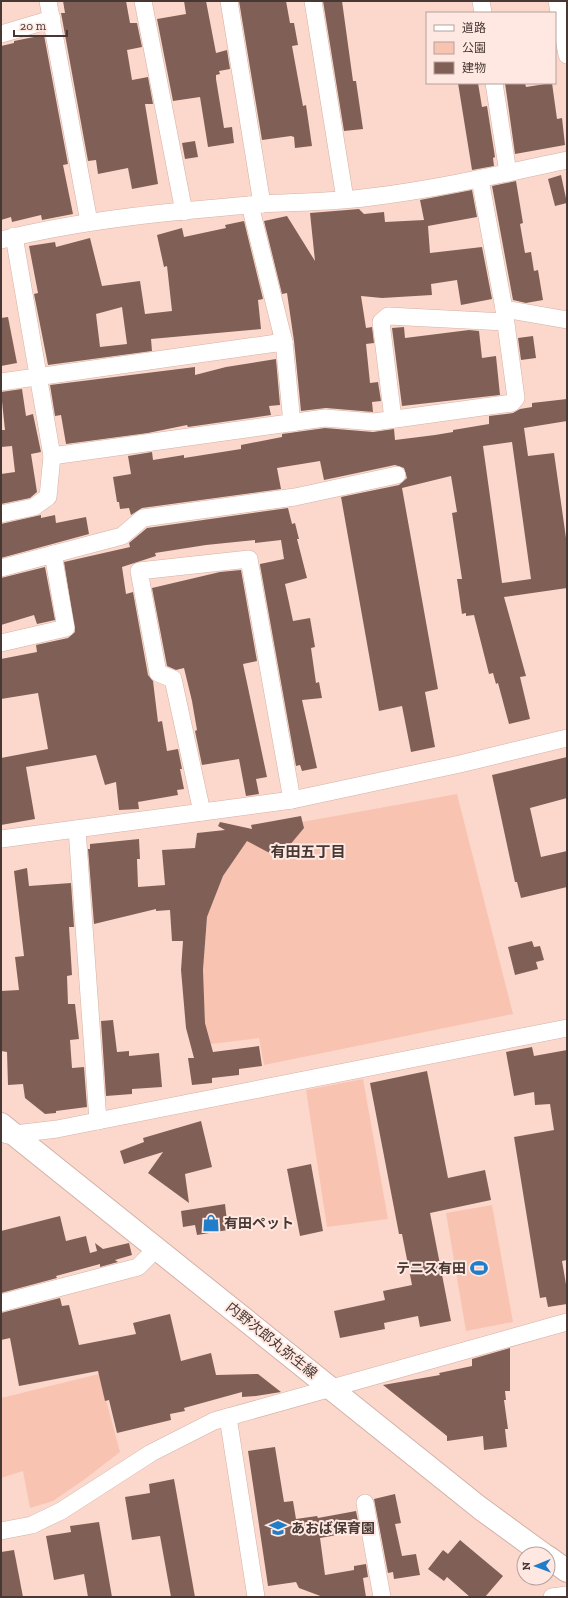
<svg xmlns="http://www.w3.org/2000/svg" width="568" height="1598" font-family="'Zilla Slab','Noto Sans JP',serif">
  <rect width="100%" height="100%" fill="#fcd8cc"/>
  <g fill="#f9c3b1">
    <path d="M457,794L513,1014L264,1065L259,1038L211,1044L205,1023L203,971L207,917L223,876L247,841L302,822Z"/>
    <path d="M363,1079L388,1219L327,1227L306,1090Z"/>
    <path d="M492,1205L513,1322L466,1331L446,1213Z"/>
    <path d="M99,1374L120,1452L85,1479L53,1501L30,1508L23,1471L1,1478V1398Z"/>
  </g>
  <g fill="#806056" fill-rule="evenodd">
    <path d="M63,1H126L130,23H137L142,47L127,50L132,80L148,77L153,104H145L158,184L132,189L128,168L98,174L96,160L88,161L61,13H65Z"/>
    <path d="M184,1H206L216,53L227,50L230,69L219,71L220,74L216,75V79L224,128L232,127L234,143L208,147L200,97L173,101L157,19L186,14Z"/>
    <path d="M239,1H286L290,23H294L298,45L292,46L303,106L306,105L312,146L295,148L294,137L291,136L262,140Z"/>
    <path d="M323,1H342L353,81H356L363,129L344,131Z"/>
    <path d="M44,35L68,164L63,165L73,214L42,220L41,215L12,222L11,217L1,220V46L14,43V41Z"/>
    <path d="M458,83H478L482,107L487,106L495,157L493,158L494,166L472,170Z"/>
    <path d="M505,83H525L526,87L552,83L557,119L562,118L565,145L515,154Z"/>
    <path d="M195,141L198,157L185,159L182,143Z"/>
    <path d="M561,175L567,203L555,206L548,179Z"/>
    <path d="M516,181L523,223L520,224L525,253L531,252L534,271L538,270L543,300L526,303L513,300L492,186Z"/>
    <path d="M472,190L477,217L428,226L430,253L482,247L492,299L461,305L457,280L431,284L432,295L382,298L361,296L366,328L372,327L374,343L366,344L370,383L378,382L381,401L372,402L373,412L326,408L301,411L294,341L287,293L282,294L264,221L287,216L315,261L310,213L359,209L364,214L384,212L385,222L424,220L420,200Z"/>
    <path d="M244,221L263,299L258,300L261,329L151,339L152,351L48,365L34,294L38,293L29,246L55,242L56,247L90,238L102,286L140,281L145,314L172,311L167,266L164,267L157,235L182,228L184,237L226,228L225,225ZM122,307L127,344L100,347L96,314Z"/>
    <path d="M8,317L17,363L1,366V318Z"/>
    <path d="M404,327L405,338L469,330L479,331L482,358L496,356L500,395L402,406L392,328Z"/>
    <path d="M533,336L536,358L521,360L518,338Z"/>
    <path d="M276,359L280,405L269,406L271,415L188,427L187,425L148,433L66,444L61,415L55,416L50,385L195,367V375L226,367Z"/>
    <path d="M22,389L26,416L33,414L41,452L31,454L37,492L30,498L1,504V474L15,472L12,446L1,447V430H5L1,392Z"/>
    <path d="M567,399V421L524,428L528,456L554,453L567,545V588L504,597L526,676L520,677L530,719L509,724L498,683L496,684L493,673L489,674L474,615L466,616V613L462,614L457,579H462L452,513L457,512L451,476L402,488L438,689L425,692L435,747L411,752L402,706L379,711L341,497L399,485L407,478L404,468L395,465L324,480L320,461L277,468L281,489L142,508L131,515L129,508L120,509L119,502H117L113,477L131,474L128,456L152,452L153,460L184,455V458L241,449V445L282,437V434L325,428L373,432L394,429L395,440L435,435L453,432V430L489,424V416L513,413L520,409L532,407V403ZM512,442L531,579L502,583L483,446Z"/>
    <path d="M288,508L292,524L295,523L299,539H297L307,578L285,584L293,621L310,618L315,647L311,648L316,683L319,682L322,698L302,700L317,768L302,771L300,765L296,766L260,565V564L284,559L281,540L255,543V540L206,545L155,553L156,556L122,567L126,594L133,592L148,675L153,681L158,722L162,721L167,751L178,749L182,769H180L184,789L177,790L178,795L138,802L139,809L119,810L116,782L105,785L96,755L26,767L35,819L1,825V758L48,749L38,693L1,699V659L37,652L36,645L68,638L75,632L64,562L130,547L129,543L147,528Z"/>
    <path d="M41,515V518L55,515L56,523L86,517L89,534L1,558V524Z"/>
    <path d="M45,567L55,620L37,624L34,615L1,625V578Z"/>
    <path d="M241,570L257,661L243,664L267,777L256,779L259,794L246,796L239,759L202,765L195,731L197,730L192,701L184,668L176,670L167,666L152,588L220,572Z"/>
    <path d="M567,757V798L530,808L541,857L567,851V887L521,898L517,882H515L492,775Z"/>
    <path d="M301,816L304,828L279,858L247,841L223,876L207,917L203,970L205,1023L213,1052L259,1046L262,1066L239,1069V1075L212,1078V1083L192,1085L188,1058H194L186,1028L181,970L183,941H172L170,910L156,911V909L94,924L88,849H90V844L139,839L140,859H137L138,887L165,885L162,850L195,848L197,833L225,830L218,826L220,822L252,829L251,825Z"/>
    <path d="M27,868L29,886L71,883L74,927H69L72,975L67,976L68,1004H75L79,1039L70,1040L72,1068L84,1067L87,1107L56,1111V1113L45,1114L25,1098L23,1084L8,1085L7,1052L1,1051V991L19,990L15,957L24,956L14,871Z"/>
    <path d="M532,941L534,947L540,946L544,960L536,962L538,969L515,975L508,947Z"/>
    <path d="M113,1020L117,1052L129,1051V1056L159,1053L162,1087L132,1089V1094L106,1096L101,1021Z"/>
    <path d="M532,1047L534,1056L567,1050V1260L562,1261L567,1290V1304L548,1307L546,1297L540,1298L514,1137L554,1130L550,1104L535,1105L534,1092L514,1096L506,1052Z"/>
    <path d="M427,1071L448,1178L485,1170L491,1200L430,1213L451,1321L420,1327L418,1316L384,1323L385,1329L340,1338L334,1311L385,1300L383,1291L412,1285L402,1234H399L370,1083Z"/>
    <path d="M201,1121L212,1167L185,1174L189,1203L148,1173L163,1152L124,1164L120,1151L144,1142L143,1138Z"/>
    <path d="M311,1164L323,1231L300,1236L287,1169Z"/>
    <path d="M225,1204L228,1230L197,1235L195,1225L183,1227L181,1211Z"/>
    <path d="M60,1216L66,1241L86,1236L90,1253L97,1251L95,1243L103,1249L129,1243L132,1255L115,1260L118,1262L100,1267V1264L56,1276L57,1278L1,1293V1231Z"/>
    <path d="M60,1298L62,1306L69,1305L79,1345L136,1334L133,1323L170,1314L181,1361L211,1353L216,1375L258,1374L281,1392L256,1396L242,1397V1392L184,1408L185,1411L170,1414L171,1420L117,1433L109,1400L105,1401L98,1371L19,1386L10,1338L1,1340V1313Z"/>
    <path d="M510,1348V1391H505L506,1400H504L508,1429H505L507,1447L484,1450L483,1436L447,1441V1436L383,1385L440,1375L439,1373L472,1366V1359Z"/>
    <path d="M275,1447L284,1502L293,1501L296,1519L317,1516L318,1518L356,1511L360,1531L320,1538L325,1575L354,1570V1566L366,1564L368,1577L363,1578L366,1597H323L299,1588L296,1582L268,1586L248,1451Z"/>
    <path d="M174,1479L195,1597H171L160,1536L132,1540L125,1497L150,1493L149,1484Z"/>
    <path d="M395,1494L401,1523L395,1524L402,1556L416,1554L420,1575L394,1579L393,1572L388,1573L374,1499Z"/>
    <path d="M99,1522L112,1597H88L84,1574L54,1580L46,1536L71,1532L70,1526Z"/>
    <path d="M460,1540L503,1576L485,1597H470L447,1577L444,1581L428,1569L443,1550L448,1554Z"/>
    <path d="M14,1550L23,1597H1V1552Z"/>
  </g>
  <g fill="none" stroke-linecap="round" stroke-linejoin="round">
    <g stroke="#d4b1a5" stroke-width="18">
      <g id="minor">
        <path d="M48,1L89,222"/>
        <path d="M143,1L184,212"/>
        <path d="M229,1L262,204"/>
        <path d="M313,1L345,199"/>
        <path d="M481,1L483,13"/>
        <path d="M557,1L567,55"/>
        <path d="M1,34L52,19"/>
        <path d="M494,83L508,173"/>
        <path d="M480,179L504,309L567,320"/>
        <path d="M250,205L284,342L292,423"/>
        <path d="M1,240C86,219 175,211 262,204C298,202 335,202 371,197C437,189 502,174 567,160"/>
        <path d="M1,382L284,342"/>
        <path d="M393,419L381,322L388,316L505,322"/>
        <path d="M52,456L325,418L374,422L512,403L516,398L504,309"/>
        <path d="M1,514L34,507L48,497L52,456L14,236"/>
        <path d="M1,568L122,536L143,518L295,497L397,475"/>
        <path d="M1,643L66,628L53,554"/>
        <path d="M202,812L173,679L158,673L139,571L249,559L292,800"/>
        <path d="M77,829L98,1121"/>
        <path d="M1,839L292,800L460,764L567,738"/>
        <path d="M7,1135L57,1129L567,1028"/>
        <path d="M1,1303L138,1267L157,1248"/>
        <path d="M228,1417L256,1597"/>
        <path d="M365,1503L382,1597"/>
        <path d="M1,1531L32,1525L61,1511L151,1453L214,1421L567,1322"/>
        <path d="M552,1597L567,1595"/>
      </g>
    </g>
    <g stroke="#d4b1a5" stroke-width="24">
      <g id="major">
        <path d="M1,1124L480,1508L543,1554"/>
        <path d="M548,1557L567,1571"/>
      </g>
    </g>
    <use href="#minor" stroke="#fff" stroke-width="17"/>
    <use href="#major" stroke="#fff" stroke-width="22"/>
  </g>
  <defs>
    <g id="shop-bare" transform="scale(1.38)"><path d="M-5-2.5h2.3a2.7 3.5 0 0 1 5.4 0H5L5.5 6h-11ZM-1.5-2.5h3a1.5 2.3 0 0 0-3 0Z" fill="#1f7dca" stroke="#ffe8e1" stroke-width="2.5" paint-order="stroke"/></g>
    <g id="stadium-bare" transform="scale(1.38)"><path d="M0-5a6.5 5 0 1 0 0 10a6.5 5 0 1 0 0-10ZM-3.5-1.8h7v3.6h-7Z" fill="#1f7dca" stroke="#ffe8e1" stroke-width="2.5" paint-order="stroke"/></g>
    <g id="school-bare" transform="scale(1.38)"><path d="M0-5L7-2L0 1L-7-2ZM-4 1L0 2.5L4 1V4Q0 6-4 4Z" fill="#1f7dca" stroke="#ffe8e1" stroke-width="2.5" paint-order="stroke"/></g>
  </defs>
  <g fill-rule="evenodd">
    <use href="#shop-bare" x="211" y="1223"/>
    <use href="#stadium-bare" x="479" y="1268"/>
    <use href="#school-bare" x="278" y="1528"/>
  </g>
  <g text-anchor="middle" stroke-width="4" stroke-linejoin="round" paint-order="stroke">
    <g font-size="14" font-weight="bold" fill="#473834" stroke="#ffe8e1" text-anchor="start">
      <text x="224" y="1228">有田ペット</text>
      <text x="466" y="1273" text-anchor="end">テニス有田</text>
      <text x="291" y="1533">あおば保育園</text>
    </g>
    <g font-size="14" fill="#473834" stroke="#ffe8e1">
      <text transform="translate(272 1340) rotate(39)" y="5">内野次郎丸弥生線</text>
    </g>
    <g font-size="15" font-weight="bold" fill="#473834" stroke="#ffe8e1">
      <text x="308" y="857">有田五丁目</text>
    </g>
  </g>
  <rect width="568" height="1598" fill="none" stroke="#473834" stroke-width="4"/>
  <rect x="426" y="12" width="130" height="72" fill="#ffe8e1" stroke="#b5a29c"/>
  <rect x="434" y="25" width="20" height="6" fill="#ffffff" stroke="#b5a29c"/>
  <text x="462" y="32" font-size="12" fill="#473834">道路</text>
  <rect x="434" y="42" width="20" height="12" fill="#f9c3b1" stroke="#b5a29c"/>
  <text x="462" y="52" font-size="12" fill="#473834">公園</text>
  <rect x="434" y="62" width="20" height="12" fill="#806056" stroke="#b5a29c"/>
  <text x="462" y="72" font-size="12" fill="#473834">建物</text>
  <g transform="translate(536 1566) rotate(269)"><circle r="19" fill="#ffe8e1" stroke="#b5a29c"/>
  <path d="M0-3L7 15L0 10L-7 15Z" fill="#1f7dca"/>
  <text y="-6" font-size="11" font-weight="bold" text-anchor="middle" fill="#473834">N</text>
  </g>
  <path d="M14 30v6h53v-6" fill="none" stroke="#473834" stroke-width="2"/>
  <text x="20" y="30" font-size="12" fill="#473834" stroke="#ffe8e1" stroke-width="3" paint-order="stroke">20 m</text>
</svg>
